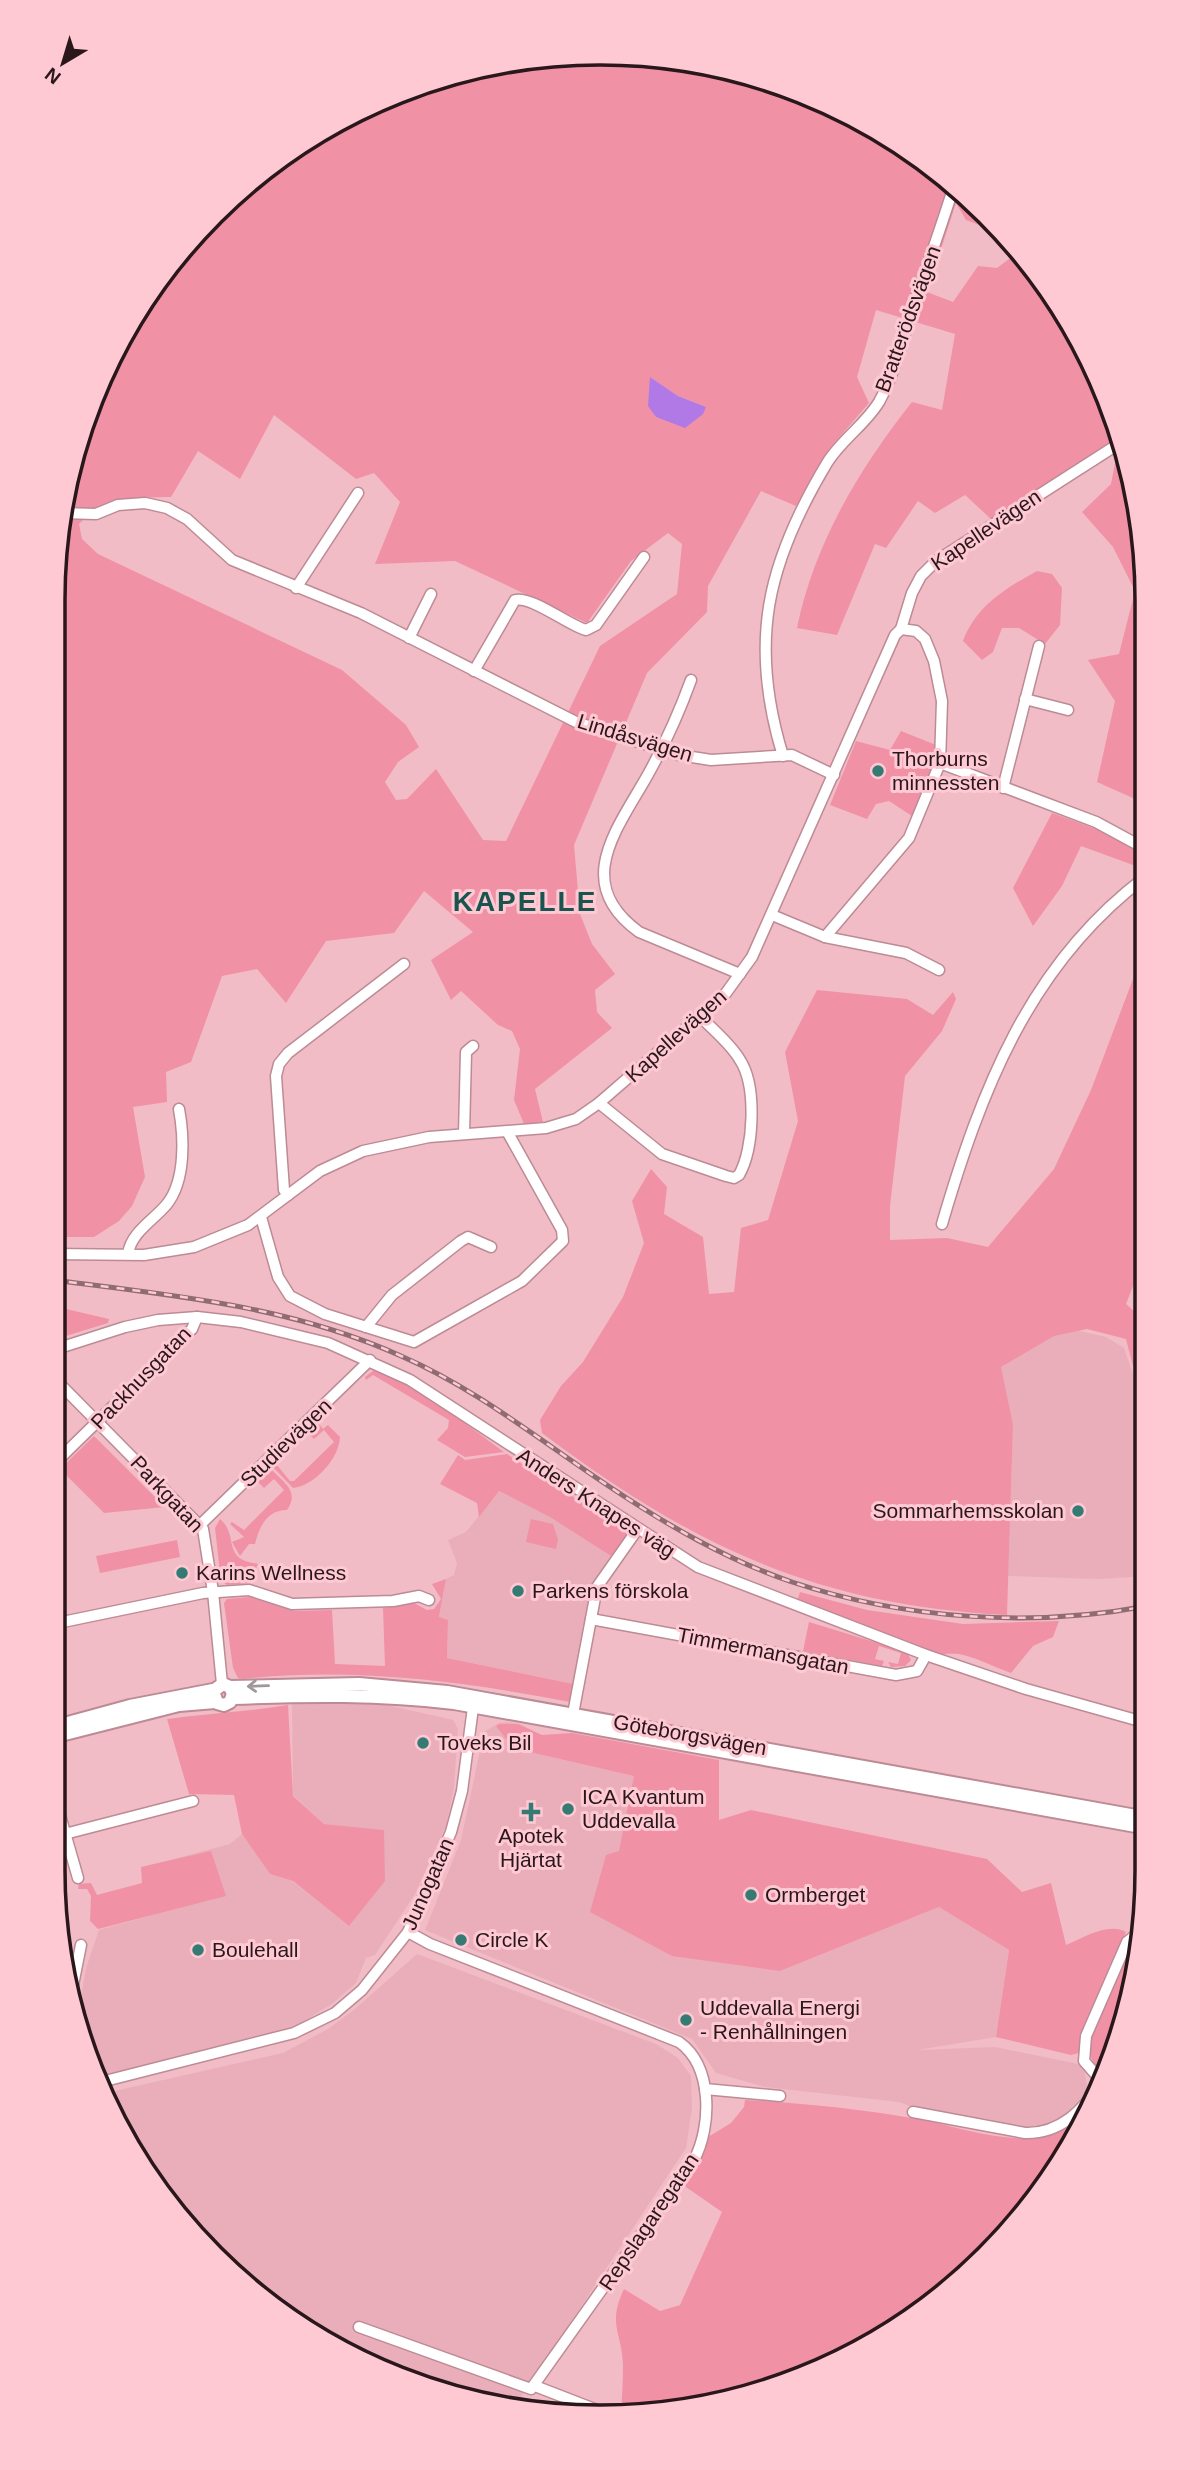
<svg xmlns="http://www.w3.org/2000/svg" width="1200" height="2470" font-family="Helvetica,sans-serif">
  <rect width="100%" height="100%" fill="#f1bcc6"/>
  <g fill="#eaaeba">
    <path d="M1067,1328L1106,1337L1124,1348L1140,1394L1146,1397V1576L1099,1579L1008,1576L1013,1425L915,1446L1000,1367Z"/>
    <path d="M499,1491L550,1516L611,1556L589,1598L573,1684L447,1658L448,1620L439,1618L446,1579L454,1575L457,1563L448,1540L466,1532Z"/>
    <path d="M292,1703H378L453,1720L458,1729L454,1788L446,1826L415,1894L375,1955L366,1958L356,1983L333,2003L298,2025L99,2079L82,2046L77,2019L86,1968L99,1930L156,1914L143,1867L230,1844L242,1834L270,1874L292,1881L349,1926L384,1830L324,1824L293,1795Z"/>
    <path d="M508,1722L519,1724L545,1737L654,1751L780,1971L939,1907L1009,1950L996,2037L917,2050L995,2047L1083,2065L1088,2089L1067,2117L1034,2128L912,2107L899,2102L765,2087L716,2073L692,2039L425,1930L461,1840L484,1732L499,1723Z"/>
    <path d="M417,1954L656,2044L678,2058L691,2076L692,2108L686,2148L521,2397L518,2408L493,2407L311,2333L239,2282L166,2204L106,2093L283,2053L328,2029L355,2009Z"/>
  </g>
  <g fill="#f191a6" fill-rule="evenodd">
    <path d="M600,53L707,63L810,94L933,165L1001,233L966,220L956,203L927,292L953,302L978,266L997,268L1013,256V245L1034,266L1106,390L1119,439L991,519L965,495L935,513L918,501L886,548L875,544L837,635L797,628C814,544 859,469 912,402L942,410L955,334L876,310L857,377L869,403L830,448L796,506L761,491L708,586L707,612L647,673L574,845L580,914L592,944L615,974L595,990L597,1012L612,1028L535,1089L543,1122L524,1124L514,1100L520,1049L512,1031L498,1025L461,991L451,1000L431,960L473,932L424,891L394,933L326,941L286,1003L257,969L222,976L191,1062L166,1072L167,1102L133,1107L145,1177L132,1206L119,1221L94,1237H53V1064L59,1063L66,1050L53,1042V600L63,493L94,390L145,295L213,213L296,145L391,94L494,63ZM650,377L678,396L706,407L665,420L656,417ZM274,415L356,479L374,473L400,502L375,564L455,561L587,623L631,561L668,533L682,544L677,594L600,646L506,841L483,840L436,769L407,799L396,800L385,782L398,762L419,747L406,725L342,670L98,554L82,539L79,524C108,495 131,498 171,497L198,451L240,479Z"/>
    <path d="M1123,454L1143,528L1144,803L1097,782L1115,701L1088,660L1119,654L1135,591L1113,547L1082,512L1111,484L1116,458Z"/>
    <path d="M1037,571L1052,574L1062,588L1060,625L1045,644L1019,628H1002L993,652L982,660L963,641C976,606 1006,588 1037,571Z"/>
    <path d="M901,731L936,745L931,768L912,816L889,801L876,804L867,819L830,805L856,741L890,750Z"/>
    <path d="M1052,813L1110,834L1144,851V869L1081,846L1062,886L1033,926L1013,888Z"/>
    <path d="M1144,950L1145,1277L1137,1276L1126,1304L1146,1322V1393L1134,1370L1126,1339L1087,1329L1054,1336L1001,1367L1013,1425L1007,1615C817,1606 691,1545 542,1433L540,1420L561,1386L583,1362L623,1297L644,1243L632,1201L651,1169L667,1187L664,1214L703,1237L709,1294L734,1292L741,1228L768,1220L798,1121L785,1052L817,990L907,999L933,1015L953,992L956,999L942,1031L905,1076L890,1206V1240L947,1238L988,1247L1054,1169L1091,1090Z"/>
    <path d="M53,1306L109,1319L108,1323L53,1340Z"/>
    <path d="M373,1371C400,1371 479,1434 504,1452L465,1457L437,1440L448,1428L449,1420L373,1375L366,1380L365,1377Z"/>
    <path d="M318,1423L323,1429L328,1425L340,1437C339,1459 314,1486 293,1488L273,1467L276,1464L290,1481H294L334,1442L324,1430L314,1439L308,1433Z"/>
    <path d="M94,1436L165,1507L104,1513L60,1469Z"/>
    <path d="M507,1454L629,1533L611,1556L550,1517L499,1491L479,1517L477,1503L440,1484L458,1455L465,1460Z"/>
    <path d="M271,1469C284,1483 300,1491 287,1510C267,1510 259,1527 255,1544H249L240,1556L232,1542L244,1537L230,1524L232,1522L244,1530L284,1490L274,1479L264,1488L258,1482Z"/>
    <path d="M220,1519C240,1536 220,1559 258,1564L249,1583L227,1585L221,1581L215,1528Z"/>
    <path d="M531,1519L553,1524L558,1540L556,1549L526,1542Z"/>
    <path d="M177,1540L180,1557L100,1573L96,1556Z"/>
    <path d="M446,1579L439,1617L448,1620L447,1658L573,1684L570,1702C462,1681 352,1667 242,1679L238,1678L233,1668L224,1603L227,1599L250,1597L294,1611L332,1610L335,1664L385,1666L383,1608L412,1602L427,1610L434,1609L441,1599L432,1584Z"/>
    <path d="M800,1592L867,1610L963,1624L1059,1621L1053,1637L1033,1646L1011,1673C994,1667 976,1657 959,1654C947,1653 942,1656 927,1651L797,1601Z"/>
    <path d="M809,1622L907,1652L911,1660L905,1666L891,1667L888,1662L898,1664L901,1653L879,1646L875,1659L884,1661L882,1666L803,1651Z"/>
    <path d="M288,1705L293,1796L324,1824L384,1830L385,1881L349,1926L293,1881L270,1874L242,1834L234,1795L189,1794L167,1719C208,1713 247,1712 288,1705Z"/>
    <path d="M500,1724H518L542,1735L572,1733L719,1760V1820L751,1810L987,1859L1022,1892L1051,1883L1066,1945C1083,1938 1108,1922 1126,1932L1081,2035L1079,2053L1071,2055L996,2037L1009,1950L939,1907L780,1971L672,1956L590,1912L606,1855L619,1851L634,1776L513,1748L496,1726Z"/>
    <path d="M211,1851L226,1896L98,1929L90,1921L91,1896L87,1889H78L79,1884L91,1883L97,1895L142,1883L141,1867Z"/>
    <path d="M1141,1934L1137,1977L1107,2077C1094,2069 1088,2055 1089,2040C1092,2021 1120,1965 1129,1944Z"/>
    <path d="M745,2100C802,2103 861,2109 917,2119C955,2126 996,2141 1034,2138C1057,2136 1074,2124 1090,2109L1055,2175L987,2257L843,2361L672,2413L621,2411C622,2396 623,2381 623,2366C622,2331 607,2325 624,2289L660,2311L680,2305L722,2212L683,2185L700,2160L708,2137L731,2123L744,2107Z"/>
  </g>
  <path fill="#b079e6" d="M650,377L678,396L706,407L703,414L685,428L656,417L648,406Z"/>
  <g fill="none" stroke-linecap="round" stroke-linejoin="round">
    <g stroke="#bc8b95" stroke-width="13">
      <g id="minor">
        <path d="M61,513L96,514L118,505L145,503L167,508L187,519L232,560L361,613L576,722L679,755L711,760L792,755L834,775"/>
        <path d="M296,588L358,493"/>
        <path d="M409,638L431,594"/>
        <path d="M474,671L515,600C532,596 568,625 586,630L596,625L644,557"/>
        <path d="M691,680C679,713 663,748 646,778C615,832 573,884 639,932L740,974"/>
        <path d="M1025,699L1068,710"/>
        <path d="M783,756C748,642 767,563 827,463C841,440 865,425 879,402C895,373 903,338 913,307C927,267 941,227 954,186"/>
        <path d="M940,763L1096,822L1144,848"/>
        <path d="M1003,788L1039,646"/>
        <path d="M772,915L825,937L906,953L939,970"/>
        <path d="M825,937L909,838L940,763L942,701L934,661L925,639L916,631L901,629"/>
        <path d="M599,1103L662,1154L726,1176L734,1178L739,1175C754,1149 757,1086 740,1060C731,1044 713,1030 700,1016"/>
        <path d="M464,1134L466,1052L473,1046"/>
        <path d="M288,1195L284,1190L276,1076L279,1064L288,1053L404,964"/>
        <path d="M261,1217L278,1277L290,1296L325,1314L414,1342L522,1281L563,1241L562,1230L508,1133"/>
        <path d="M942,1224C981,1091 1029,965 1144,878"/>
        <path d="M53,1254L144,1255L194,1247L248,1225L320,1171L363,1151L429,1137L546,1128L576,1119L599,1103L726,993L752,957L895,635L901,629L912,593L921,576L936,561L1120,443"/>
        <path d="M128,1254C131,1232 154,1220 167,1204C186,1180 184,1136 179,1109"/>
        <path d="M366,1327L392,1295L461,1241L468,1237L491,1247"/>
        <path d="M53,1350L125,1327L158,1320L197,1317L241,1322L328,1343L410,1380L698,1567L926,1655L1026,1689L1147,1723"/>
        <path d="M53,1377L203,1529L213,1592L222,1684"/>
        <path d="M53,1465L192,1329L197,1317"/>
        <path d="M200,1525L370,1360"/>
        <path d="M591,1619L896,1675L917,1671L926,1655"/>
        <path d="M53,1624L203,1593L249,1590L292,1604L393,1601L419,1596L429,1600"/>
        <path d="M573,1714L597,1587L637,1530"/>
        <path d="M53,1791L78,1878"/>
        <path d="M53,1837L193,1801"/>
        <path d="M72,1990L81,1945"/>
        <path d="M101,2082L294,2033L335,2013L362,1990L408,1932L451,1832L462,1791L474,1700"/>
        <path d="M1104,2084L1084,2061L1086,2036L1127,1942L1142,1930"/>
        <path d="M705,2089L780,2096"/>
        <path d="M913,2112L1025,2133C1061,2134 1082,2110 1102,2083"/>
        <path d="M359,2327L531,2389L694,2160C712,2126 713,2066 679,2042L430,1944L408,1932"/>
        <path d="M535,2386L597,2410"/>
      </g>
    </g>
    <g stroke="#bc8b95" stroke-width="16">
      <g id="major">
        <path d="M230,1687L233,1694L230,1702L224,1705L217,1703L213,1691L223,1684L230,1687L359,1684L447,1692L1147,1818"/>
        <path d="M232,1698C307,1695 380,1694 454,1703L1147,1828"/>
        <path d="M53,1727L130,1706L213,1690"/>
        <path d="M53,1737L179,1705L215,1702"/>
      </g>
    </g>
    <use href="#minor" stroke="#fff" stroke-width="10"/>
    <use href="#major" stroke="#fff" stroke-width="12"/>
    <g stroke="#8f6b72" stroke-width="5">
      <path id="rail" d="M53,1280C171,1295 291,1306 401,1356C477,1389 542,1442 610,1487C667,1525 727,1560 792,1582C903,1619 1032,1628 1147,1606"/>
    </g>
    <use href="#rail" stroke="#fec9d3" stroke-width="2.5" stroke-dasharray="8" stroke-linecap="butt"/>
  </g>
  <defs><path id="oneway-shaft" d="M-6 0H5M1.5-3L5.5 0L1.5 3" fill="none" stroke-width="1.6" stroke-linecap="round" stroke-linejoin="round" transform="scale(1.75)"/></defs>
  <use stroke="#9f9798" href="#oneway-shaft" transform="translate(258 1686) rotate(178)"/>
  <g fill="#357b74" stroke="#fec9d3" stroke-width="2.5">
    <circle cx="878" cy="771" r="7"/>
    <circle cx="1078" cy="1511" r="7"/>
    <circle cx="182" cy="1573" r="7"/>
    <circle cx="518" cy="1591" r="7"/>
    <circle cx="423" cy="1743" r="7"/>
    <circle cx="568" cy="1809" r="7"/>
    <path d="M527.5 1801.5h7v7h7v7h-7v7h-7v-7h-7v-7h7z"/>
    <circle cx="751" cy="1895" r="7"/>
    <circle cx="461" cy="1940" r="7"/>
    <circle cx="198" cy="1950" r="7"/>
    <circle cx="686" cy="2020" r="7"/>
  </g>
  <g text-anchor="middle" stroke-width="6" stroke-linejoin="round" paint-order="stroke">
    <g font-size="21" fill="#29171b" stroke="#fec9d3">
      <text transform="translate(908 319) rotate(-70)" y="7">Bratterödsvägen</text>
      <text transform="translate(986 530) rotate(-34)" y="7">Kapellevägen</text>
      <text transform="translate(635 738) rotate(17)" y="7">Lindåsvägen</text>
      <text transform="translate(676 1036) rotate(-42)" y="7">Kapellevägen</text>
      <text transform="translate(141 1378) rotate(-46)" y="7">Packhusgatan</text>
      <text transform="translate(286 1443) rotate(-44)" y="7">Studievägen</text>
      <text transform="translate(167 1494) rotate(47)" y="7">Parkgatan</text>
      <text transform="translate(596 1503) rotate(33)" y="7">Anders Knapes väg</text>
      <text transform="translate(763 1651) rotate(11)" y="7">Timmermansgatan</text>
      <text transform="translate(690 1735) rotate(10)" y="7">Göteborgsvägen</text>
      <text transform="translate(428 1884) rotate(-66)" y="7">Junogatan</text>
      <text transform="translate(649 2222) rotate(-56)" y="7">Repslagaregatan</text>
    </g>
    <g font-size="21" fill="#29171b" stroke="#fec9d3" text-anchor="start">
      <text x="892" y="766">Thorburns<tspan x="892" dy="24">minnessten</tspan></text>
      <text x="1064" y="1518" text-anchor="end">Sommarhemsskolan</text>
      <text x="196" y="1580">Karins Wellness</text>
      <text x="532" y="1598">Parkens förskola</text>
      <text x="437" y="1750">Toveks Bil</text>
      <text x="582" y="1804">ICA Kvantum<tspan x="582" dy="24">Uddevalla</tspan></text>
      <text x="531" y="1843" text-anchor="middle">Apotek<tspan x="531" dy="24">Hjärtat</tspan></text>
      <text x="765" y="1902">Ormberget</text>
      <text x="475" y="1947">Circle K</text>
      <text x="212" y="1957">Boulehall</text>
      <text x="700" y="2015">Uddevalla Energi<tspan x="700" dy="24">- Renhållningen</tspan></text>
    </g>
    <g font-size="28" font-weight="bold" letter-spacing="2" fill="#1a544e" stroke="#fec9d3">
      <text x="525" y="911">KAPELLE</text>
    </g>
  </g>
  <path d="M0 0H1200V2470H0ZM600 65H600A535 535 0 0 1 1135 600V1870A535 535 0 0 1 600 2405H600A535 535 0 0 1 65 1870V600A535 535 0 0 1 600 65Z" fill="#fec9d3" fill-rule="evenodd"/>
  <path fill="none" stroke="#29171b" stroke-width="3.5" d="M600 65H600A535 535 0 0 1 1135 600V1870A535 535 0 0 1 600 2405H600A535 535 0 0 1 65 1870V600A535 535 0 0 1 600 65Z"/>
  <g transform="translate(63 63) rotate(218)" stroke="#fec9d3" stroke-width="5" paint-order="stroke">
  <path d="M0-5L12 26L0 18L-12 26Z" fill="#29171b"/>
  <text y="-10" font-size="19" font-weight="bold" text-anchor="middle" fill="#29171b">N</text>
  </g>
</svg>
